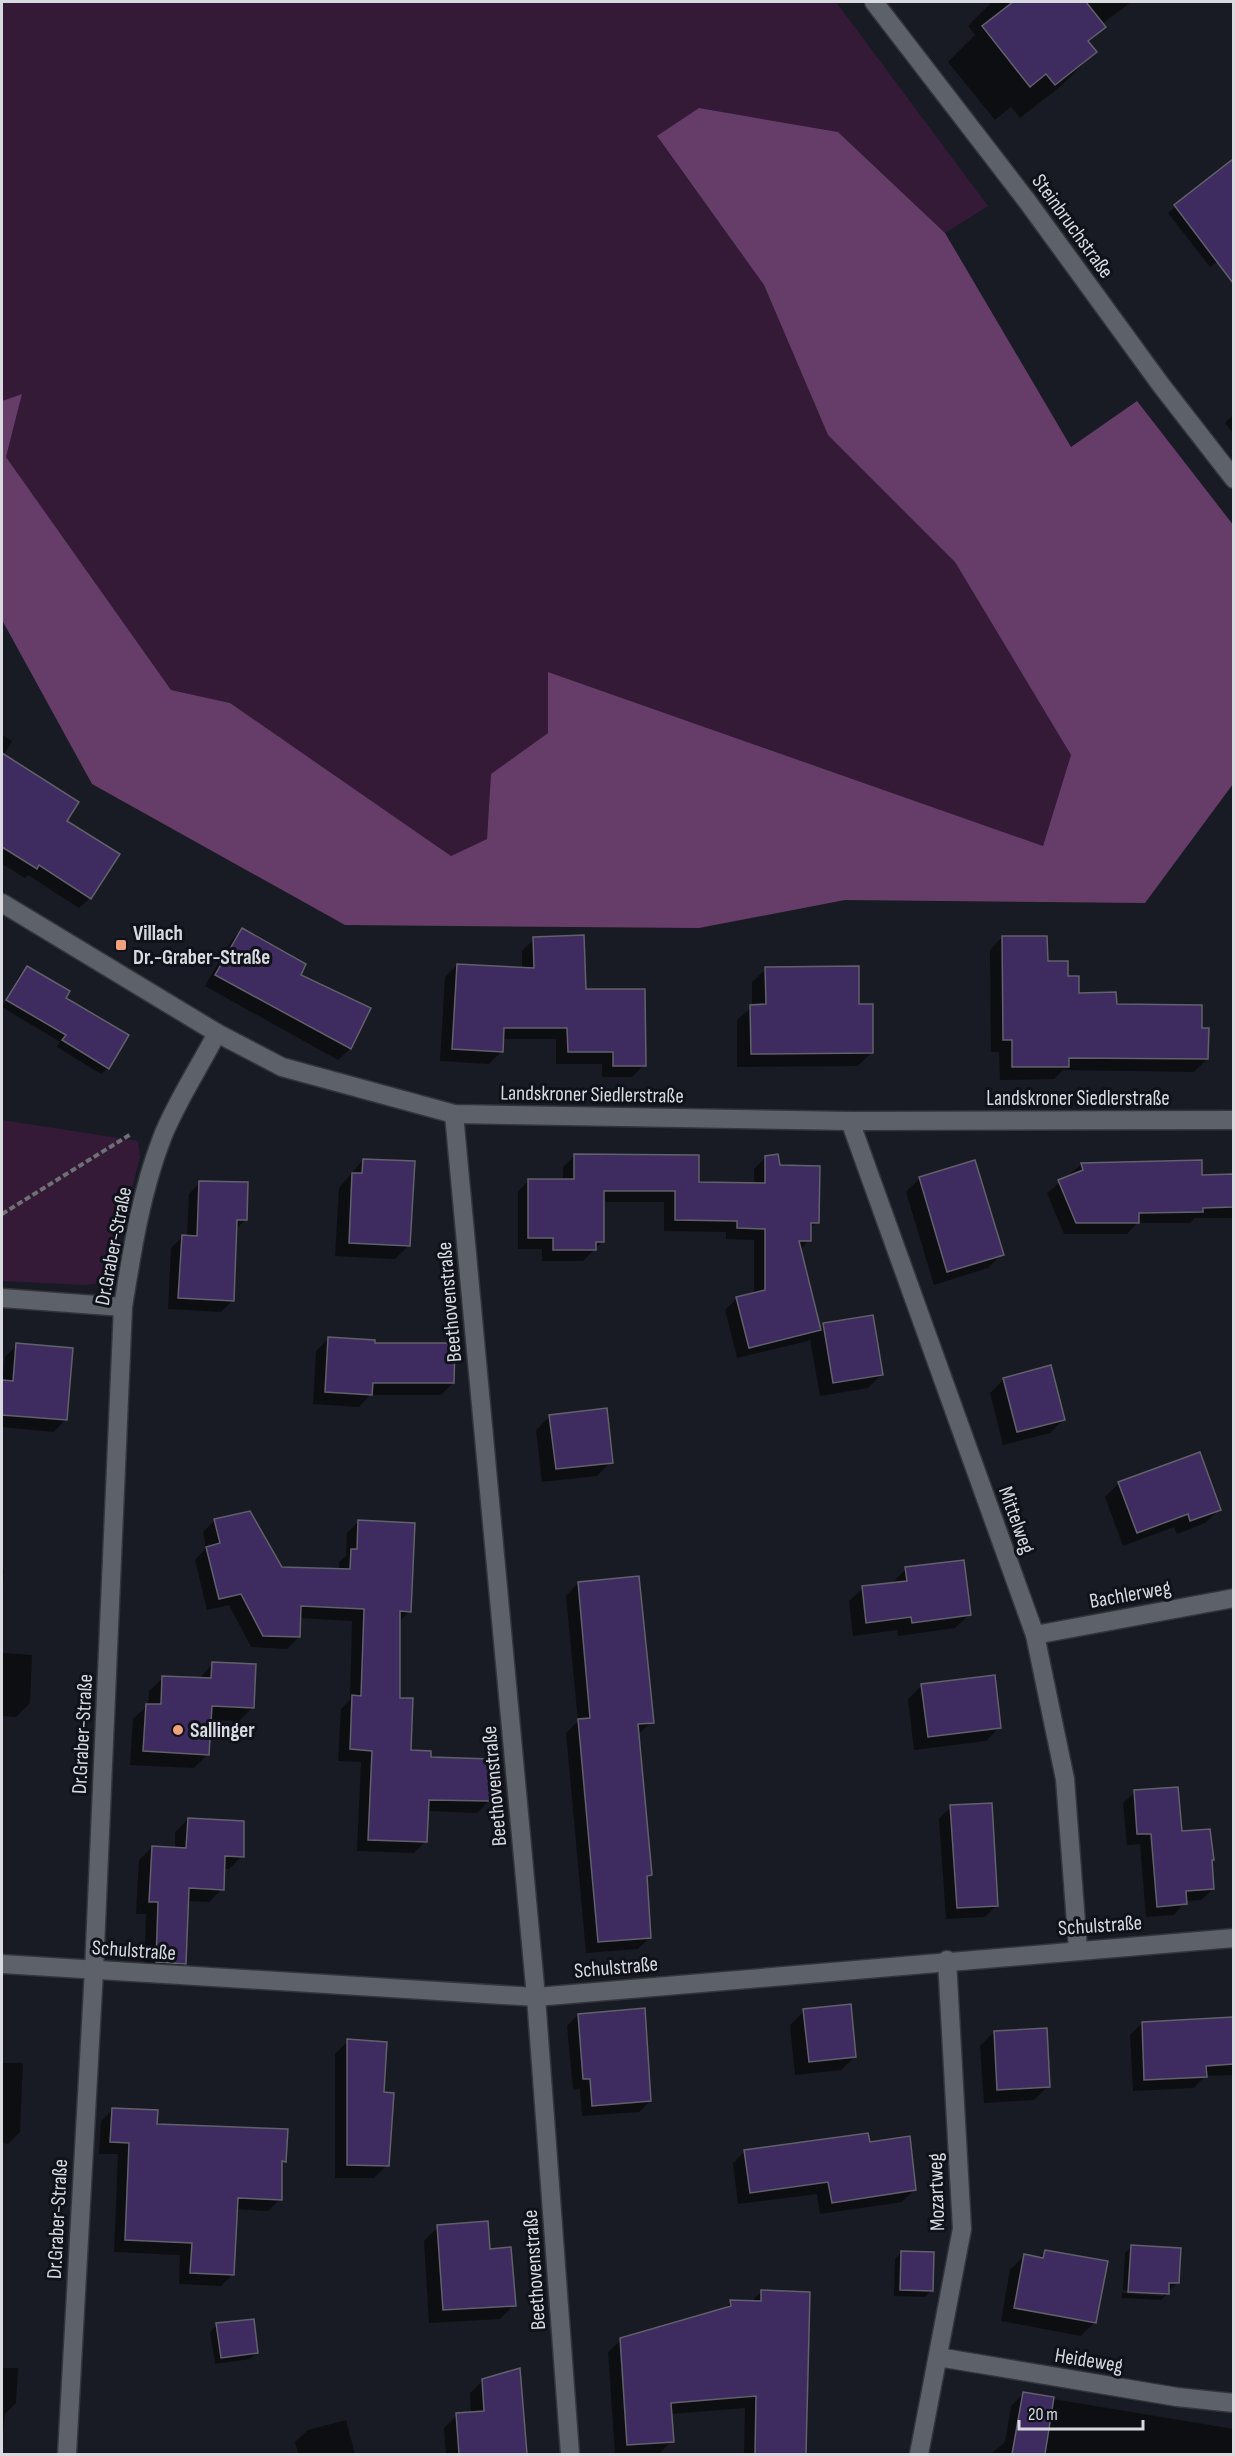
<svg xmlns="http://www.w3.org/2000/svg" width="1235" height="2456" font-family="'Sofia Sans Condensed',sans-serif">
  <rect width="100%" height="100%" fill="#181b23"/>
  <g fill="#351a37">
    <path d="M2,2H836L988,206L945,233L838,132L699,108L657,137L764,285L828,435L955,562L1071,755L1043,846L548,672V733L491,774L487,839L451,856L230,703L171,690L6,457L22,394L2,401Z"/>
    <path d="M2,1120L138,1141L140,1157L108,1282L85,1285L2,1281Z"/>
  </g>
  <path fill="#663c69" d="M699,108L838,132L945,233L1071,447L1137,401L1234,526L1233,784L1145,903L845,900L699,928L345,925L92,784L2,620V401L22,394L6,457L171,690L230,703L451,856L487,839L491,774L548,733V672L1043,846L1071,755L955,562L828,435L764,285L657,136Z"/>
  <g fill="#0007">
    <path d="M992,2H1131L1102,24L1104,27L1088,43L1095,52L1061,86L1020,118L1011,107L995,120L948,62L975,35L968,26Z"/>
    <path d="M1234,161V249L1210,267L1168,213Z"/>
    <path d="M1234,414V434L1225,423Z"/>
    <path d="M2,735L12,741L3,756L65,822L90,898L79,908L28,875L25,878L2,864Z"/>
    <path d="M242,930L299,975L369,1009L350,1049L338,1060L205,986L231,941Z"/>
    <path d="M1002,937L1066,978L1077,995L1201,1029L1207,1059L1194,1072L1063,1070L1054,1079L1000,1080L999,1052H991L990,950Z"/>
    <path d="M534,939L585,991L644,1065L632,1077H602V1064H556V1039H502L501,1052L489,1064L440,1061L445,977L457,965L522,969V951Z"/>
    <path d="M27,968L64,998L108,1068L101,1074L57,1047L60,1042L2,1007L20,974Z"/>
    <path d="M766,969L858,1006L872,1052L858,1066L737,1067V1020L752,1007V982Z"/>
    <path d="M575,1155L697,1183L754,1184V1169L766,1157L779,1166L817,1222L809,1230V1240L800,1250L819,1330L824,1325L882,1374L868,1388L820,1396L810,1339L808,1341L737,1358L725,1310L737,1298L754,1294V1240L726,1239V1232L664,1231V1202H603L602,1242L583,1261H542V1249H518V1192L529,1180L563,1181V1167Z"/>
    <path d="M363,1160L409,1245L395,1259L335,1256L339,1188Z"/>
    <path d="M1082,1164L1201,1176H1234V1218H1195L1190,1223H1137L1127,1234H1064L1047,1193Z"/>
    <path d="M920,1178L1002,1254L988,1268L934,1285L906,1192Z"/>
    <path d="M200,1182L245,1220L235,1230L232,1301L221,1312L168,1309L171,1248L182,1237H187L189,1194Z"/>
    <path d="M328,1339L373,1345L453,1383L441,1395H370L359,1407L313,1404L316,1351Z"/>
    <path d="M17,1345L66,1419L54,1432L2,1427V1381L5,1357Z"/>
    <path d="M1004,1379L1063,1420L1050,1433L1003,1445L990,1393Z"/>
    <path d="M550,1416L611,1462L597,1476L542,1482L536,1430Z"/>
    <path d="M1119,1483L1219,1510L1205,1523L1177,1534L1174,1527L1123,1546L1105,1497Z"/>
    <path d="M215,1520L281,1568L339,1570V1562L346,1556L347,1533L359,1521L410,1611L398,1623V1699L409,1751L429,1759L489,1801L477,1813L427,1811L426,1841L414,1853L357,1851L361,1762L338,1761L341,1709L350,1700L352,1621L299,1618V1637L287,1649L251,1647L229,1605L207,1610L195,1560L206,1548L203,1532Z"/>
    <path d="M2,1569H4L2,1605Z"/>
    <path d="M906,1569L969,1615L955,1628L898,1636L897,1630L853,1636L849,1601L863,1588L892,1583Z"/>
    <path d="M578,1583L652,1722L637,1735L650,1875L645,1880L650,1937L638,1949L586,1953L566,1733L578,1721L566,1596Z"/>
    <path d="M2,1640L3,1653L32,1655L30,1703L16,1717L2,1716Z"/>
    <path d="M213,1663L253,1707L239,1721L209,1720L208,1754L194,1768L130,1765L133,1719L148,1705L149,1691L163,1678L199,1679Z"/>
    <path d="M922,1685L1000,1727L986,1741L914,1750L908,1699Z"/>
    <path d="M1135,1792L1210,1862L1213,1889L1201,1900L1186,1901L1174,1915L1146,1917L1140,1844L1127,1845L1123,1803Z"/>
    <path d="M951,1807L997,1905L985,1917L946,1919L939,1819Z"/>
    <path d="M188,1819L242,1856L229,1869H223L222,1889L209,1902L187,1901L184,1963L172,1976L144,1975L146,1914H136L139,1860L152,1847L175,1848V1832Z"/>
    <path d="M804,2011L855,2057L841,2070L795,2075L790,2025Z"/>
    <path d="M578,2015L650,2101L639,2112L582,2116L580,2089L573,2090L567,2026Z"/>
    <path d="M1234,2018V2075L1205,2076L1194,2088L1133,2091L1130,2035L1142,2023Z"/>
    <path d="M994,2032L1048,2086L1034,2100L984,2103L980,2046Z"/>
    <path d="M348,2041L383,2094L387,2165L374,2178H335V2054Z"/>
    <path d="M2,2063H23L20,2132L8,2144L2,2143Z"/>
    <path d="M113,2109L156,2125L285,2161L281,2165L280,2199L268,2211L236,2209L233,2274L221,2286L179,2284L180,2255L114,2252L118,2154H99L101,2121Z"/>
    <path d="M868,2144L914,2190L902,2202L820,2214L817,2194L738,2204L733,2163L745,2151Z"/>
    <path d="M438,2227L488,2250L514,2305L500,2319L429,2323L424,2241Z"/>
    <path d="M1132,2246L1177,2283L1171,2289H1168L1167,2294L1161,2300L1122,2298V2293L1163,2296V2293L1123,2290L1125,2253Z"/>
    <path d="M902,2252L932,2290L925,2297L894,2296L895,2259Z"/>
    <path d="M1045,2252L1095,2322L1081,2336L1001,2321L1010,2270L1024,2256L1038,2258Z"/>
    <path d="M762,2291L809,2293L804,2454H744L745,2408L670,2414L672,2441L660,2453L615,2454L608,2352L621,2340L722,2310L731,2302H751Z"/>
    <path d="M217,2325L257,2352L250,2359L215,2364L210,2332Z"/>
    <path d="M2,2368H18L16,2403L5,2414L2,2444Z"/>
    <path d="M519,2370L525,2454H446L444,2428L457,2415L471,2414L470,2393L483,2380Z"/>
    <path d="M1023,2394L1234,2429V2454H991L1005,2442L1011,2406Z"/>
    <path d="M346,2420L355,2454H298L295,2442L308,2430Z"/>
  </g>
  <g fill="#3e2c60" stroke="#62606a" stroke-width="1.5">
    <path d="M1013,2H1086L1106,27L1088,41L1097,52L1055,85L1046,74L1030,87L982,26Z"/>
    <path d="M1233,159V283L1174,205Z"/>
    <path d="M2,753L79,802L67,821L120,854L91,899L39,865L37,869L2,847Z"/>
    <path d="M242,928L306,964L301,975L371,1008L351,1049L215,975Z"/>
    <path d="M584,935L586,989H645L646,1066H613V1052H568L567,1028H504L503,1052L452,1049L457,964L534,968L533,937Z"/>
    <path d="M1002,936H1047L1048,961H1068V976H1079V993L1116,992L1117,1004L1202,1005V1028H1209L1208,1059L1069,1058V1067H1012V1040H1003Z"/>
    <path d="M27,966L70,991L66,998L129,1035L109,1069L62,1040L66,1035L6,1000Z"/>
    <path d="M859,966V1004H873V1053L751,1054L750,1005L766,1004L765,967Z"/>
    <path d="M574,1154L699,1155V1182L765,1183V1156L778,1154L780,1165L820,1166L819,1223H811V1241H799L821,1330L749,1348L736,1297L765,1290V1229L737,1228V1221L675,1220V1191H604V1242H596V1250H553V1238H528V1179H574Z"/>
    <path d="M363,1159L415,1161L410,1246L349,1243L352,1173H362Z"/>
    <path d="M975,1160L1004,1255L947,1272L919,1177Z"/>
    <path d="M1202,1160V1175L1233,1174V1207L1203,1208V1212L1139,1213V1223H1076L1058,1180L1083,1170L1081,1163Z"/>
    <path d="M199,1181L248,1182L247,1220H237L234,1301L178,1298L182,1235L197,1236Z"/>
    <path d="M873,1315L883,1375L833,1383L823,1323Z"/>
    <path d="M328,1337L375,1340V1343H455L454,1383H373L372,1395L325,1392Z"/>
    <path d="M16,1343L73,1348L67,1420L2,1415V1380L13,1381Z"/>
    <path d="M1051,1365L1065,1420L1017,1432L1003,1378Z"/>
    <path d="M607,1408L613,1463L556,1469L549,1415Z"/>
    <path d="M1200,1452L1221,1510L1190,1521L1188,1514L1137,1533L1118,1482Z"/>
    <path d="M250,1511L282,1567L350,1569L351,1549H357L358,1520L415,1523L411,1612L400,1611V1698H413L411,1750L431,1751V1757L491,1759L490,1801L429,1800L427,1842L368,1840L372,1751L350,1749L352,1695L361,1696L364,1609L301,1606L300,1637L263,1636L241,1594L219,1599L206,1547L220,1543L214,1519Z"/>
    <path d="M964,1560L971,1615L912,1623L911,1617L866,1623L862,1586L907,1581L905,1567Z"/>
    <path d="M639,1576L654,1723L638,1724L652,1875L647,1876L651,1938L598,1942L578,1719L590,1718L578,1582Z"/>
    <path d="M212,1662L256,1664L254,1708L212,1706L209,1755L143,1751L146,1704H161L162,1676L211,1678Z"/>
    <path d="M995,1675L1001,1728L928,1737L921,1684Z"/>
    <path d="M1178,1787L1182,1831L1210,1829L1214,1860H1212L1214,1889L1186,1891L1187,1904L1157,1907L1151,1834H1137L1134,1790Z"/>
    <path d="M992,1803L998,1906L957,1908L950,1805Z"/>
    <path d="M188,1818L244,1821V1857L225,1856L224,1890L189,1888L186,1964L156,1962L158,1902H149L152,1846L186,1848Z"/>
    <path d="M851,2004L856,2057L809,2062L803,2009Z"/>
    <path d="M645,2008L651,2101L592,2106L590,2079H583L578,2014Z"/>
    <path d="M1233,2017V2064L1206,2066L1207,2077L1144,2080L1142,2022Z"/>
    <path d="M1047,2028L1050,2087L997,2090L994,2031Z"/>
    <path d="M347,2039L387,2042L384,2092L394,2093L389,2166L347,2165Z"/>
    <path d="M112,2108L158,2110L157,2124L288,2129L286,2162L282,2161V2200L238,2198L234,2275L190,2273L192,2243L125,2240L129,2143L110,2142Z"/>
    <path d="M868,2133L870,2142L910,2136L916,2190L832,2203L828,2182L750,2193L744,2150Z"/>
    <path d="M488,2221L490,2249L511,2247L516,2306L443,2310L437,2225Z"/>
    <path d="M1131,2245L1181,2248L1179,2283H1169V2294L1128,2292Z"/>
    <path d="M1045,2250L1108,2261L1096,2323L1014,2308L1024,2254L1043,2258Z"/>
    <path d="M901,2251L934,2252L933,2291L900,2290Z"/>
    <path d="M761,2290L810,2292L806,2454H755L756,2396L671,2403L674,2442L627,2445L620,2338L731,2306L730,2300L761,2301Z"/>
    <path d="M254,2319L258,2353L221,2358L216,2323Z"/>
    <path d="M520,2368L527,2454H459L456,2413L484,2411L482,2379Z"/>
    <path d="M1023,2392L1054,2397L1045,2454H1012Z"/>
  </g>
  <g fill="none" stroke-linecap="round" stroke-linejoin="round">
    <g stroke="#33353b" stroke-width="21">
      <g id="street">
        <path d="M874,2L1027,201L1161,385L1234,479"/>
        <path d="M2,903L217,1033L282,1067L454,1114L850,1121L1234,1120"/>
        <path d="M454,1114L536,1997L570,2454"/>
        <path d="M850,1121L1035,1635L1065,1779L1078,1949"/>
        <path d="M2,1298L123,1307"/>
        <path d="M1035,1635L1234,1598"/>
        <path d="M2,1964L536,1997L1234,1938"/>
        <path d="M938,2357L1177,2397L1234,2403"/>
        <path d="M67,2454L94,1970L123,1307C132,1251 141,1192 162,1138C175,1104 200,1066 217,1033"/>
        <path d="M919,2454L962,2229L947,1960"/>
      </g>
    </g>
    <path stroke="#6e7077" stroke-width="4" stroke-dasharray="6 3" stroke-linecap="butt" d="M2,1214L131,1134"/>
    <use href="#street" stroke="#5d616a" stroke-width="18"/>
  </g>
  <g fill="#f1a17c" stroke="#0f121a" stroke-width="2">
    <rect x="115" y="939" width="12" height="12" rx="3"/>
    <circle cx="178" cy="1730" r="6"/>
  </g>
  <g text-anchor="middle" stroke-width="6" stroke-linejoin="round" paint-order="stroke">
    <g font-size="21" fill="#d8dae0" stroke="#0f121a">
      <text transform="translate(1073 226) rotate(54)" y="7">Steinbruchstraße</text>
      <text transform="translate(592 1094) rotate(1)" y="7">Landskroner Siedlerstraße</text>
      <text x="1078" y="1105">Landskroner Siedlerstraße</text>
      <text transform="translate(113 1246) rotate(-79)" y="7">Dr.Graber-Straße</text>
      <text transform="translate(449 1302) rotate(-95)" y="7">Beethovenstraße</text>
      <text transform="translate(1017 1520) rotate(70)" y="7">Mittelweg</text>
      <text transform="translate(1130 1594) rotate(-10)" y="7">Bachlerweg</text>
      <text transform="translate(82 1734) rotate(-87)" y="7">Dr.Graber-Straße</text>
      <text transform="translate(494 1786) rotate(-95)" y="7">Beethovenstraße</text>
      <text transform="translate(1100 1925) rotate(-4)" y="7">Schulstraße</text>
      <text transform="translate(134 1950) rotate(4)" y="7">Schulstraße</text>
      <text transform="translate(616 1967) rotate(-5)" y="7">Schulstraße</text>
      <text transform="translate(936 2192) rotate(-92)" y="7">Mozartweg</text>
      <text transform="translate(57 2219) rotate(-87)" y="7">Dr.Graber-Straße</text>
      <text transform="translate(534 2270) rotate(-94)" y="7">Beethovenstraße</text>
      <text transform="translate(1089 2360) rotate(9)" y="7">Heideweg</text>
    </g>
    <g font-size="21" font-weight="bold" fill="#d8dae0" stroke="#0f121a" text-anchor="start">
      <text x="133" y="940">Villach<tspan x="133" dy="24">Dr.-Graber-Straße</tspan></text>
      <text x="190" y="1737">Sallinger</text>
    </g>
  </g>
  <rect width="1235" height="2456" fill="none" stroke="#d8dae0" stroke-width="6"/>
  <path d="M1019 2420v9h124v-9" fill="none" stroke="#d8dae0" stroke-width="3"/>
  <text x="1028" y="2420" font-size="18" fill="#d8dae0" stroke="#0f121a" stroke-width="4.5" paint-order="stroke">20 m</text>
</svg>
